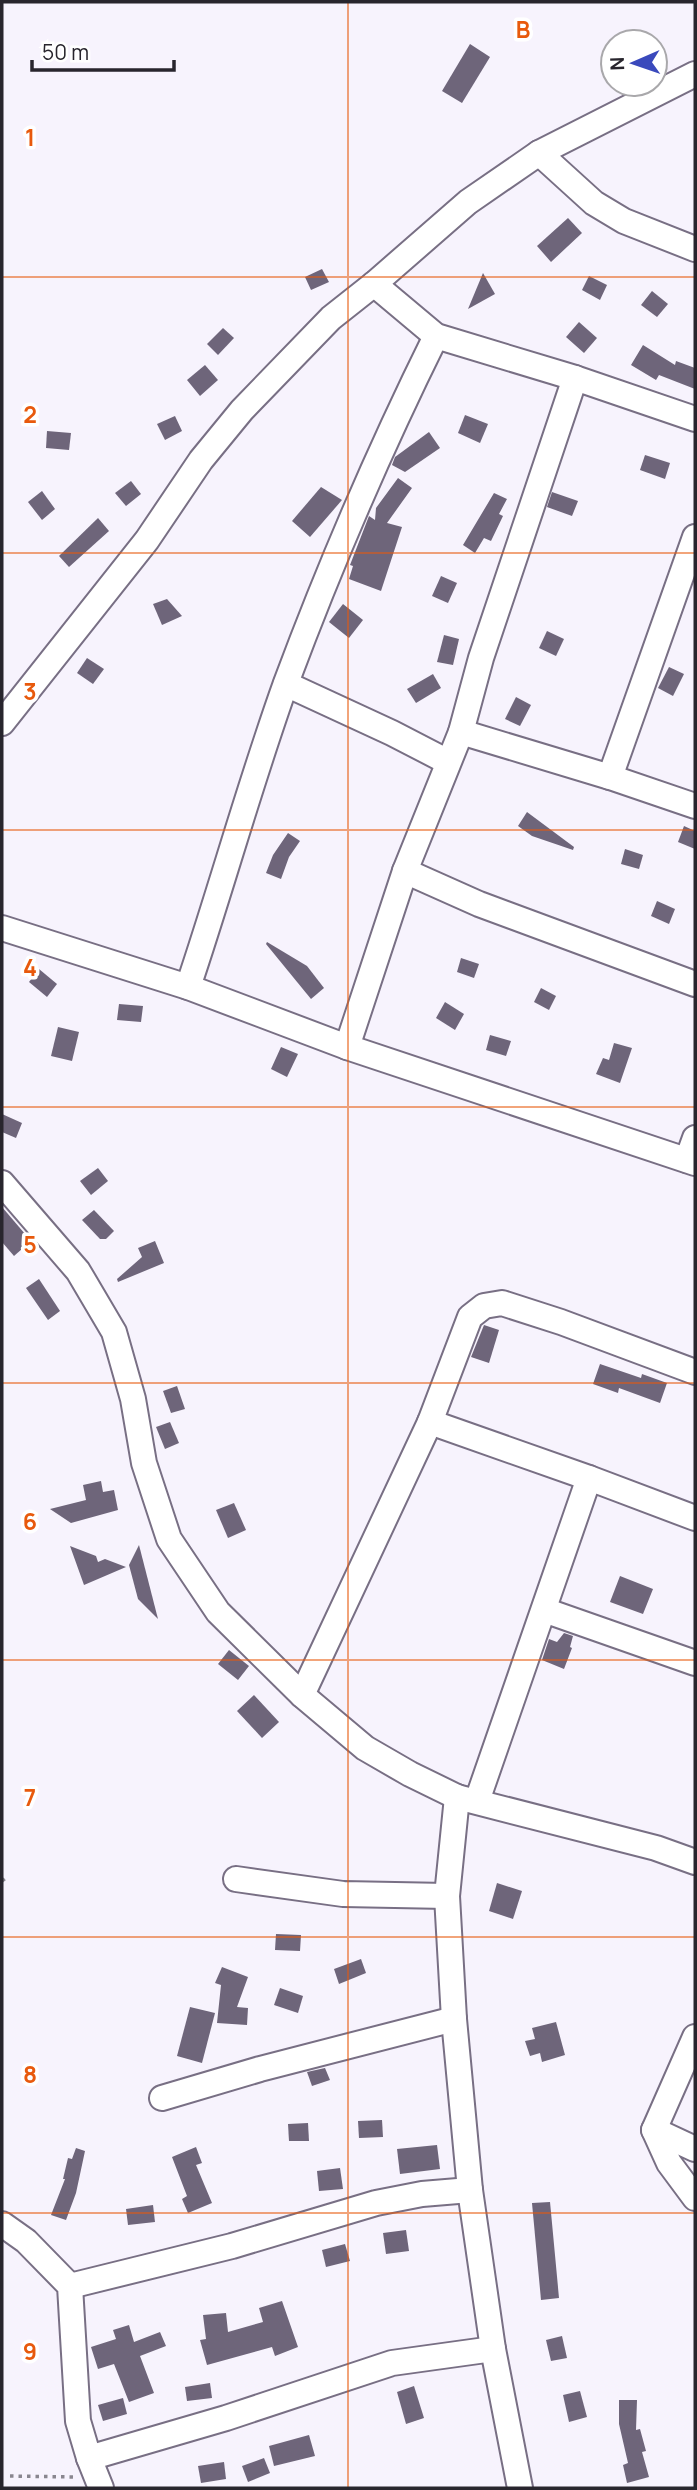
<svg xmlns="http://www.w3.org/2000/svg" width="697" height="2490" font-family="Manrope,sans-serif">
  <rect width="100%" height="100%" fill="#f7f3fd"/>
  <g fill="#6e657a">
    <path d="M470,44L490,57L462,103L442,91Z"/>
    <path d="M568,218L582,233L551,262L537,246Z"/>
    <path d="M322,269L329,282L311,290L305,277Z"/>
    <path d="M483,273L495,294L468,309Z"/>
    <path d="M589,276L607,285L600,300L582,290Z"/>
    <path d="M652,291L668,304L657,317L641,305Z"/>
    <path d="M579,322L597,338L584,353L566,337Z"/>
    <path d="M223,328L234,338L218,355L207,344Z"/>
    <path d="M643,345L675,365L676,361L695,368V389L659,375L656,380L631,365Z"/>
    <path d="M205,365L218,380L200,396L187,380Z"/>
    <path d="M465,415L488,424L480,443L458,433Z"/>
    <path d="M175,416L182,431L165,440L157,424Z"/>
    <path d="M47,431L71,433L69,450L46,448Z"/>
    <path d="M429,432L440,448L405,472L392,465L395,457Z"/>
    <path d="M645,455L670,463L665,479L640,470Z"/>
    <path d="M398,478L412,488L387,523L402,527L381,591L349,579L353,566L350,565L369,516L375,520L376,508Z"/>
    <path d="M131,481L141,494L126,506L115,493Z"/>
    <path d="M321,487L342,500L310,537L292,521Z"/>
    <path d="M42,491L55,509L42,520L28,502Z"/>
    <path d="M552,492L578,501L572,516L547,507Z"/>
    <path d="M494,493L507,499L499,514L503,516L491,541L484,538L475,553L463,545Z"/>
    <path d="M98,518L109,531L69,567L59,556Z"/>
    <path d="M441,576L457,583L448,603L432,596Z"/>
    <path d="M167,599L182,616L162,625L153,604Z"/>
    <path d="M343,604L363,620L349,638L329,622Z"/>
    <path d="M547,631L564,639L556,656L539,648Z"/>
    <path d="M444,635L459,639L453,665L437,662Z"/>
    <path d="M87,658L104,669L93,684L77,673Z"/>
    <path d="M669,667L684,674L673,696L658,688Z"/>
    <path d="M433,674L441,688L416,703L407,689Z"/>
    <path d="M516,697L531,705L520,726L505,719Z"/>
    <path d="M527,812L574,847L573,850L532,836L518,826Z"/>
    <path d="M684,826L695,831V849L678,842Z"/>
    <path d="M288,833L300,841L289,857L281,879L266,873L273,855Z"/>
    <path d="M625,849L643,855L639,869L621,864Z"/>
    <path d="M657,901L675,909L669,924L651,916Z"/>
    <path d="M267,942L307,966L324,988L311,999L266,944Z"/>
    <path d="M461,958L479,964L474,978L457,972Z"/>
    <path d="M39,969L57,984L47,997L29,982Z"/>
    <path d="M541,988L556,996L549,1010L534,1002Z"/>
    <path d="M445,1002L464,1014L455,1030L436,1018Z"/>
    <path d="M119,1004L143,1006L141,1022L117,1020Z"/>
    <path d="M58,1027L79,1032L72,1061L51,1056Z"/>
    <path d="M490,1035L511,1041L506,1056L486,1050Z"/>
    <path d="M614,1043L632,1048L620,1083L596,1074L603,1058L609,1060Z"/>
    <path d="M281,1047L298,1054L287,1077L271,1069Z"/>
    <path d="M2,1114L22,1123L16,1138L2,1132Z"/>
    <path d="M98,1168L108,1181L91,1195L80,1181Z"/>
    <path d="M2,1207L31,1241L14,1256L2,1242Z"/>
    <path d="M94,1210L114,1231L106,1239H100L82,1220Z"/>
    <path d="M155,1241L164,1263L118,1282L117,1279L142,1257L138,1248Z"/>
    <path d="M39,1279L60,1311L48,1320L26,1288Z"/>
    <path d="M484,1325L499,1330L489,1363L471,1357Z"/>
    <path d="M600,1364L641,1378L642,1374L667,1383L660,1403L619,1388L618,1393L593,1384Z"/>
    <path d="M177,1386L185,1409L171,1413L163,1391Z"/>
    <path d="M170,1422L179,1443L165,1449L156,1427Z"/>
    <path d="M101,1481L103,1492L114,1490L118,1510L71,1523L50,1509L86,1500L83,1485Z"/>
    <path d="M234,1503L246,1530L228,1538L216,1510Z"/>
    <path d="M139,1545L158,1619L138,1599L129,1565Z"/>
    <path d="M70,1546L96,1556L98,1562L105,1559L126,1567L84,1585Z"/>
    <path d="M620,1576L653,1589L643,1614L610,1602Z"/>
    <path d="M564,1633L573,1636L570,1647L572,1648L564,1669L542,1660L549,1639L557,1642Z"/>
    <path d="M229,1650L249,1666L238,1680L218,1664Z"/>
    <path d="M254,1695L279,1722L262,1738L237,1711Z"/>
    <path d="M497,1883L522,1891L513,1919L489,1911Z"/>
    <path d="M276,1934L301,1935L300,1951L275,1950Z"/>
    <path d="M361,1959L366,1973L339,1984L334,1969Z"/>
    <path d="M222,1967L248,1977L237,2007L248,2008L247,2025L217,2023L221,1985L215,1983Z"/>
    <path d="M280,1988L303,1996L298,2013L274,2005Z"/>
    <path d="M190,2007L215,2013L202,2063L177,2056Z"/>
    <path d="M556,2022L565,2055L542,2062L540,2053L530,2056L525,2041L535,2039L532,2028Z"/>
    <path d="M325,2068L330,2080L312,2086L307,2072Z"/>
    <path d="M382,2120L383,2137L359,2138L358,2121Z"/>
    <path d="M308,2123L309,2141H289L288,2124Z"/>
    <path d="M437,2145L440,2169L400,2174L397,2149Z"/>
    <path d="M196,2147L202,2163L196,2165L212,2203L188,2213L182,2199L187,2196L172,2157Z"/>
    <path d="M76,2148L85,2151L76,2193L66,2220L51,2215L65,2179H63L68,2158L72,2159Z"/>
    <path d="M340,2168L343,2189L319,2191L317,2171Z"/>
    <path d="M550,2202L559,2298L541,2300L532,2203Z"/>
    <path d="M153,2205L155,2222L128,2225L126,2209Z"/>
    <path d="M406,2230L409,2251L386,2254L383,2233Z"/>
    <path d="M345,2244L350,2261L326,2267L322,2250Z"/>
    <path d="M282,2301L298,2347L275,2356L272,2347L207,2365L200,2340L206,2339L203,2315L226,2313L228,2332L263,2322L259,2308Z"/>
    <path d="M129,2325L134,2342L160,2332L166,2346L140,2356L154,2393L129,2402L114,2364L98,2369L91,2347L116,2339L113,2330Z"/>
    <path d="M562,2336L567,2358L551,2361L546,2340Z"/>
    <path d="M210,2383L212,2398L187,2401L185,2387Z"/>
    <path d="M414,2386L424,2418L406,2424L397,2392Z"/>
    <path d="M580,2391L587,2417L569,2422L563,2395Z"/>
    <path d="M123,2398L127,2414L103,2421L98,2405Z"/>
    <path d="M619,2400H637L636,2430L640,2429L646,2451L642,2452L649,2477L627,2483L623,2465L628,2463L619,2424Z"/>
    <path d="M309,2435L315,2456L274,2466L269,2446Z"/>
    <path d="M264,2458L270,2473L248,2482L242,2466Z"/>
    <path d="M224,2462L226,2479L201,2483L198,2466Z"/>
  </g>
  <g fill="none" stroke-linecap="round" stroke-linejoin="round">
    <g stroke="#786f84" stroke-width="28">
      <g id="minor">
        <path d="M539,153L594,203L624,221L695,249"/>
        <path d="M374,284L436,336L575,378L695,419"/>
        <path d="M575,378L481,658L461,732L405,871L479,904L695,984"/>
        <path d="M286,684L392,733L448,762"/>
        <path d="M2,723L147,540L201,460L242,410L331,318L374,284L468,202L539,153L695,74"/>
        <path d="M461,732L610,777L695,806"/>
        <path d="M610,777L695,537"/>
        <path d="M2,928L188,987L347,1047L695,1163"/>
        <path d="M188,987C222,886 250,783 286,683C330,565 380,449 436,336"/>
        <path d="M347,1047L405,871"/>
        <path d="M687,1160L695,1138"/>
        <path d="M2,1183L78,1271L114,1332L133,1399L144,1463L169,1539L218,1612L302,1695L365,1748L410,1774L457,1797L656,1848L695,1862"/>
        <path d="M430,1422L589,1478"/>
        <path d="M544,1610L695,1663"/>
        <path d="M302,1695L430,1422L470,1317L484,1306L502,1303L561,1322L695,1372"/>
        <path d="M457,1797L447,1896L454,2019L470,2190L493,2349L520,2488"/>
        <path d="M477,1801L589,1478L695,1518"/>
        <path d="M236,1879L343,1894L447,1896"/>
        <path d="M695,2037L654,2130L669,2163L695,2198"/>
        <path d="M162,2098L260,2069L454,2019"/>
        <path d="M654,2130L695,2149"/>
        <path d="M2,2224L26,2241L70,2286L78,2421L89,2458L101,2488"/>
        <path d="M70,2286L232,2246L376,2203L422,2194L470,2190"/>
        <path d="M89,2458L226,2418L392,2363L493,2349"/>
      </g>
    </g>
    <g stroke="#89868f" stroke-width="3.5" stroke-dasharray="3.5 5" stroke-linecap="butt">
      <path d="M2,1881L7,1877"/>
      <path d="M10,2476L75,2477"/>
    </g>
    <use href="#minor" stroke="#fff" stroke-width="24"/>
  </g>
  <path fill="none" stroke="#e8590c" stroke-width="2" stroke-opacity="0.55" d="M348,2V2488M2,277H695M2,553H695M2,830H695M2,1107H695M2,1383H695M2,1660H695M2,1937H695M2,2213H695"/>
  <g font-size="23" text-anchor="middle" font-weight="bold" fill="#e8590c" stroke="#fff" stroke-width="7" stroke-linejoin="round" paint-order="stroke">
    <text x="523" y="38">B</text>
    <text x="30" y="146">1</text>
    <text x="30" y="423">2</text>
    <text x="30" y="700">3</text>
    <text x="30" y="976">4</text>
    <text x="30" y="1253">5</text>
    <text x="30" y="1530">6</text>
    <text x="30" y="1806">7</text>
    <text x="30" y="2083">8</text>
    <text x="30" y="2360">9</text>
  </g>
  <rect width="697" height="2490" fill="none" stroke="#28252d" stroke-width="7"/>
  <g transform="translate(634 63) rotate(268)"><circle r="33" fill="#ffffff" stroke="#a9a8ab" stroke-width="2"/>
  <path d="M0-5L12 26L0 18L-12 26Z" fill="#3a49bc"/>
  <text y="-10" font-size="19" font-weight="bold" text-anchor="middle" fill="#28252d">N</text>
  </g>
  <path d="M32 60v10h142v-10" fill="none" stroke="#28252d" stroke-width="3.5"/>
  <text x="42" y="60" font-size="21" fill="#28252d" stroke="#ffffff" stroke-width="5" paint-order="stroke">50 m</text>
</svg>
